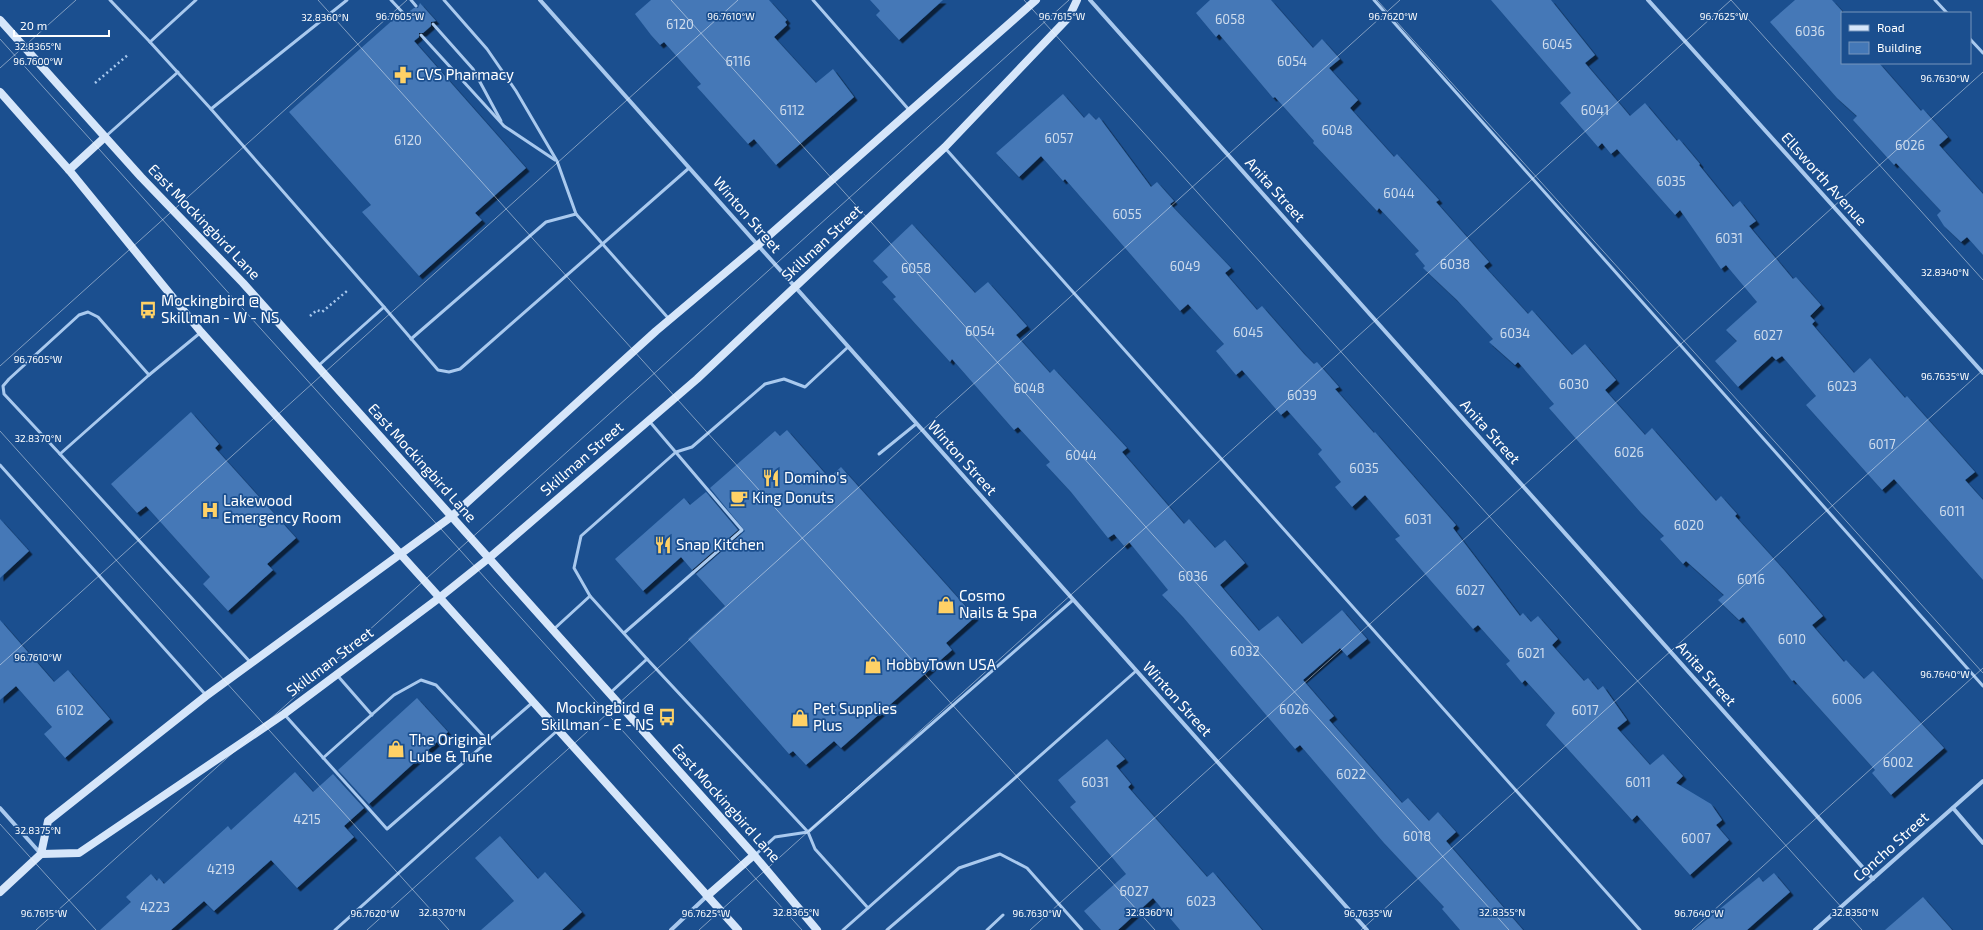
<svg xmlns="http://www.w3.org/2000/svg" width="1983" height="930" font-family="'Exo 2',sans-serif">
  <defs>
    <filter id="shadow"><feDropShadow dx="3.5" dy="3.5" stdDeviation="0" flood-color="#0009"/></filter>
  </defs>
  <rect width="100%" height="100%" fill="#1b4f8f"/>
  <g fill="#4478b7" filter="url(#shadow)">
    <path d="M651,0H769L787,20L785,22L787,25L774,37L816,83L833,69L854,97L776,165L754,139L748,144L697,87L701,84L664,42L660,45L651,35L635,14Z"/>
    <path d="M870,0H943L899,40L876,15L880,11Z"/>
    <path d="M1210,0H1271L1313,48L1322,39L1340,59L1329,68L1358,100L1350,108L1394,157L1397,154L1439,200L1436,202L1489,262L1484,266L1528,314L1532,310L1572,355L1585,344L1616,380L1605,390L1645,435L1652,428L1716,501L1721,496L1737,514L1735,516L1784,570L1823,616L1812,625L1844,662L1846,660L1864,679L1873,671L1944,748L1891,795L1872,773L1875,770L1794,680L1792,681L1743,617L1739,620L1718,600L1724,595L1686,561L1683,564L1660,539L1664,536L1641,513L1549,408L1554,404L1518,362L1515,365L1489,342L1493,339L1457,300L1423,268L1425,266L1415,254L1419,251L1379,208L1377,211L1313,143L1314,141L1275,97L1273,98L1219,34L1216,37L1196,13Z"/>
    <path d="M1491,0H1551L1595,55L1585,63L1630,116L1645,103L1677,141L1679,139L1700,164L1699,165L1733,207L1740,201L1756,221L1749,226L1793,279L1796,277L1821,305L1810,316L1815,321L1812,324L1854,373L1870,358L1905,398L1907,396L1975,472L1965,480L1983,500V580L1894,479L1882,490L1806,405L1816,396L1782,356L1776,360L1772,356L1738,387L1715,361L1737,341L1726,330L1757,302L1726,265L1721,269L1680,210L1675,215L1617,149L1611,154L1602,143L1598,147L1560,103L1571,93Z"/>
    <path d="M1795,0H1832L1842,11V63H1879L1921,111L1923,109L1948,137L1939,145L1983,194V255L1967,237L1961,242L1944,226L1937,215L1941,211L1896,163L1894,165L1853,120L1857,116L1837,98L1770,22Z"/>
    <path d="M420,3L436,21L431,22V26L423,33H419V37L414,41L526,168L475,213L482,220L419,276L362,212L371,205L289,112L395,18L398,22L403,17H407V13L414,8H418Z"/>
    <path d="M1063,94L1084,118L1089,113L1096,120L1099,117L1151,187L1157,182L1174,201L1170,204L1231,268L1225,273L1257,310L1262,306L1304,354L1314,364L1317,362L1339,387L1335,389L1374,433L1375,432L1456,525L1453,528L1520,616L1523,613L1531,622L1538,616L1558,639L1552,645L1584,681L1588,678L1598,690L1603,686L1627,720L1617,728L1650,765L1663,754L1683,776L1676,783L1711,804L1722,820L1716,825L1729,840L1690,875L1637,815L1632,820L1546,725L1555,713L1525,680L1522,683L1506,664L1510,661L1478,625L1473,629L1431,581L1395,539L1400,536L1365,495L1352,507L1335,487L1341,482L1318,454L1322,450L1287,410L1281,415L1242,370L1236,375L1216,351L1224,344L1188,304L1180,311L1065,179L1063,181L1041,156L1019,177L996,153Z"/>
    <path d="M912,224L975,293L988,282L1027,326L1016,335L1050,373L1054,369L1127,448L1122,452L1184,524L1189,519L1215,548L1225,540L1245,563L1220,585L1259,631L1278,616L1302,644L1342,610L1367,639L1347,656L1340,648L1303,680L1334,716L1329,720L1402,803L1408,798L1429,821L1438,812L1456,832L1446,841L1523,930H1460L1442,909L1444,907L1384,843L1300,745L1295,749L1183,617L1162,595L1168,590L1129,542L1124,546L1114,534L1108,538L1071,492L1046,465L1050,462L1018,427L1014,430L952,359L950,362L893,299L896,297L882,282L888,277L873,261Z"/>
    <path d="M191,412L219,444L215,448L296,538L267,564L273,570L228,611L203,584L210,577L146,506L137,513L111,484Z"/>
    <path d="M787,430L829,478L841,467L975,617L946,643L952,650L841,748L834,741L806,765L793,751L789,754L688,639L725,606L696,574L745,531L710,488L775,431L780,436Z"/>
    <path d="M706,492L738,530L692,570L681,557L643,591L615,559L684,498L690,505Z"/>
    <path d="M0,519L29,551L0,578Z"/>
    <path d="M0,620L54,682L68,670L110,719L65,758L44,734L52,727L16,686L0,700Z"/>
    <path d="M417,698L448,732L369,804L338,770Z"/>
    <path d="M1107,739L1125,759L1116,766L1131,784L1128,787L1207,877L1213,872L1262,930H1180L1153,898L1118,930H1101L1084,911L1126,874L1070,807L1076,802L1058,780Z"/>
    <path d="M295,772L313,792L333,774L364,808L344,826L354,837L297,888L271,860L214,911L204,901L171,930H100L131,902L126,897L151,874L157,881L159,878L164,884L228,826L231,830Z"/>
    <path d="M500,836L538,879L545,872L582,912L562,930H481L514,901L475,858Z"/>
    <path d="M1774,873L1790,892L1747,930H1694L1759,877L1763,882Z"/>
    <path d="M1923,897L1952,930H1885Z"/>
  </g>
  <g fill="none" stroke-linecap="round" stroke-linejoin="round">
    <g stroke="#a9c9ee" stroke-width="2.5" stroke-dasharray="2 3" stroke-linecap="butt">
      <path d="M95,83L129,54"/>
      <path d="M310,316L317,310L322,312L347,291"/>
    </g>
    <g stroke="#a9c9ee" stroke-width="3">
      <path d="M110,0L150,42"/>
      <path d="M196,0L150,42L211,109"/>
      <path d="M347,0L211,109L384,307"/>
      <path d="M391,0L405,15"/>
      <path d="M411,0L416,6"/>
      <path d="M444,0L487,49L516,91L557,161L576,214L669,319"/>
      <path d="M813,0L910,111"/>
      <path d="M1374,0L1983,686"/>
      <path d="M1935,0L1947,13"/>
      <path d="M433,24L473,69L501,121"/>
      <path d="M421,35L504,126L555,160"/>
      <path d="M1970,39L1983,53"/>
      <path d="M105,137L178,72"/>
      <path d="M945,148L1640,930"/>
      <path d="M200,333L149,375L60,454L251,663"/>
      <path d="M411,339L546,222L576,214"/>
      <path d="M318,366L384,307L438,370L449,372L460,369L689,168"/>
      <path d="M60,454L4,394L3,386L9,379L79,315L88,312L98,317L149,375"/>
      <path d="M879,454L916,424"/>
      <path d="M0,465L205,694"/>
      <path d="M554,629L590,596"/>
      <path d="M624,633L742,530L650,422"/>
      <path d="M647,659L590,596L574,568L581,536L676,452L692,447L765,384L784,379L805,387L848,347"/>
      <path d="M337,675L372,715"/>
      <path d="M610,693L647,659L808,832L815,849L868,908"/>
      <path d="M284,714L387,829L532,703"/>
      <path d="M323,758L394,695L421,680L436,685L488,741"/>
      <path d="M755,855L775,837L808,832L1073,600"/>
      <path d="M335,930L558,730"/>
      <path d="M843,930L1136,671"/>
      <path d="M887,930L959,868L1000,854L1027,868L1082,930"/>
      <path d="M987,930L1003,915"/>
    </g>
    <g stroke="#a9c9ee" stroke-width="4">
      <path d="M540,0L1367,930"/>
      <path d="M1090,0L1873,879"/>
      <path d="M1648,0L1983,373"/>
      <path d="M0,808L41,854"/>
      <path d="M1953,808L1983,843"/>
      <path d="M671,930L707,896"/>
      <path d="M1815,930L1983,781"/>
    </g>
    <g stroke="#d6e6fa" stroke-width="8">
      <path d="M0,20L141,177L243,283L754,855L817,930"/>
      <path d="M0,92L69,170L201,332L738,930"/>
      <path d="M69,170L105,137"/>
      <path d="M41,854L79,853L284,714L439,598L489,558L697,379L795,287L945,147L1069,17L1077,0"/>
      <path d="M0,892L41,854L48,821L206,696L451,517L656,331L757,246L1036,0"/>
      <path d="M707,896L754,855"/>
    </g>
  </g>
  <path fill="none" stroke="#fff" stroke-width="1" stroke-opacity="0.45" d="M318,0L1155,930M671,0L1509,930M1024,0L1862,930M1377,0L1983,673M1731,0L1983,280M0,39L802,930M0,68L76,0M0,366L407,0M0,431L449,930M0,665L738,0M0,824L96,930M36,930L1069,0M367,930L1400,0M699,930L1731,0M1030,930L1983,72M1361,930L1983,370M1692,930L1983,668"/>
  <defs>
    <g id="pharmacy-bare" transform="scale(1.38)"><path d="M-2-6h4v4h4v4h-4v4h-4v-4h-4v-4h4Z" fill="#ffd166" stroke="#1b4f8f" stroke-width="2.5" paint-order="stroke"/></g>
    <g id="bus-bare" transform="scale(1.38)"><path d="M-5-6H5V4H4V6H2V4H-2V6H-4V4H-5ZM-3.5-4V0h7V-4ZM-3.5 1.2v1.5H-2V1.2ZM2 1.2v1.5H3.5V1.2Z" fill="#ffd166" stroke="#1b4f8f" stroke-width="2.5" paint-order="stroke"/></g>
    <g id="restaurant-bare" transform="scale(1.38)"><path d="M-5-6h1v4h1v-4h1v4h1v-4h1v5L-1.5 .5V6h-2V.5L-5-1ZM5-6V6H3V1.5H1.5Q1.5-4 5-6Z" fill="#ffd166" stroke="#1b4f8f" stroke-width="2.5" paint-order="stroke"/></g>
    <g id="cafe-bare" transform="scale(1.38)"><path d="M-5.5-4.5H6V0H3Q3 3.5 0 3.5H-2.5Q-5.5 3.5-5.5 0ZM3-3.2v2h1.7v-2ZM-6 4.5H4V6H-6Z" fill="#ffd166" stroke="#1b4f8f" stroke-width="2.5" paint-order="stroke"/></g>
    <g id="hospital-bare" transform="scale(1.38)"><path d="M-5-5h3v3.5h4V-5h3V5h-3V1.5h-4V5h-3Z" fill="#ffd166" stroke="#1b4f8f" stroke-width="2.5" paint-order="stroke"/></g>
    <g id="shop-bare" transform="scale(1.38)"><path d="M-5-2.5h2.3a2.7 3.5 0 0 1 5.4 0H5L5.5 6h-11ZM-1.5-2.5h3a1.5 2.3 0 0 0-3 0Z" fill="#ffd166" stroke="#1b4f8f" stroke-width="2.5" paint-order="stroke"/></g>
  </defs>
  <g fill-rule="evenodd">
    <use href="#pharmacy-bare" x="403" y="75"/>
    <use href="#bus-bare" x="148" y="310"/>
    <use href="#restaurant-bare" x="771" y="478"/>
    <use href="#cafe-bare" x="739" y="498"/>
    <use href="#hospital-bare" x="210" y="510"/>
    <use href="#restaurant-bare" x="663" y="545"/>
    <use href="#shop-bare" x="946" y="605"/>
    <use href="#shop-bare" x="873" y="665"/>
    <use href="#bus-bare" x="667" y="717"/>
    <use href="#shop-bare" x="800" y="718"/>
    <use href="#shop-bare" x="396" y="749"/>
  </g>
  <g text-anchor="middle" stroke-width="3.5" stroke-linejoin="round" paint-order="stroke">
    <g font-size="13" fill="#d0dded">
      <text x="1230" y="24">6058</text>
      <text x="680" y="29">6120</text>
      <text x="1810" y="36">6036</text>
      <text x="1557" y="49">6045</text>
      <text x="738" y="66">6116</text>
      <text x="1292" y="66">6054</text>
      <text x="792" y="115">6112</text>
      <text x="1595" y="115">6041</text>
      <text x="1337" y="135">6048</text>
      <text x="1059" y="143">6057</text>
      <text x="408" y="145">6120</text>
      <text x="1910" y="150">6026</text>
      <text x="1671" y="186">6035</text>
      <text x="1399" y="198">6044</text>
      <text x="1127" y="219">6055</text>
      <text x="1729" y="243">6031</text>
      <text x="1455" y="269">6038</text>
      <text x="1185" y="271">6049</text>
      <text x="916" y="273">6058</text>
      <text x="980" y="336">6054</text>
      <text x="1248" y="337">6045</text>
      <text x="1515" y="338">6034</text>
      <text x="1768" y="340">6027</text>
      <text x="1574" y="389">6030</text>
      <text x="1842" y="391">6023</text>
      <text x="1029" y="393">6048</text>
      <text x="1302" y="400">6039</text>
      <text x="1882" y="449">6017</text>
      <text x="1629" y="457">6026</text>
      <text x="1081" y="460">6044</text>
      <text x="1364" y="473">6035</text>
      <text x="1952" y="516">6011</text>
      <text x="1418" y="524">6031</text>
      <text x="1689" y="530">6020</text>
      <text x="1193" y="581">6036</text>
      <text x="1751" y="584">6016</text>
      <text x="1470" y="595">6027</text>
      <text x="1792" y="644">6010</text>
      <text x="1245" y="656">6032</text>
      <text x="1531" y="658">6021</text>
      <text x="1847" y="704">6006</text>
      <text x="1294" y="714">6026</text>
      <text x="70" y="715">6102</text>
      <text x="1585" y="715">6017</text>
      <text x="1898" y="767">6002</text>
      <text x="1351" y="779">6022</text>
      <text x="1095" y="787">6031</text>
      <text x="1638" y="787">6011</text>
      <text x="307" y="824">4215</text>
      <text x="1417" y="841">6018</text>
      <text x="1696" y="843">6007</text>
      <text x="221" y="874">4219</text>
      <text x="1134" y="896">6027</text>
      <text x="1201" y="906">6023</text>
      <text x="155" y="912">4223</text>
    </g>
    <g font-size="15" fill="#fff" stroke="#1b4f8f" text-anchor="start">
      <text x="416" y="80">CVS Pharmacy</text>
      <text x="161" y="306">Mockingbird @<tspan x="161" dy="17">Skillman - W - NS</tspan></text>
      <text x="784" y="483">Domino's</text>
      <text x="752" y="503">King Donuts</text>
      <text x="223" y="506">Lakewood<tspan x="223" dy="17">Emergency Room</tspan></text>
      <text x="676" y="550">Snap Kitchen</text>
      <text x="959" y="601">Cosmo<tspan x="959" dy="17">Nails &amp; Spa</tspan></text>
      <text x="886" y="670">HobbyTown USA</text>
      <text x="654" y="713" text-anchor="end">Mockingbird @<tspan x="654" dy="17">Skillman - E - NS</tspan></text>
      <text x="813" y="714">Pet Supplies<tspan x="813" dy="17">Plus</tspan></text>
      <text x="409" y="745">The Original<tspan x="409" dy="17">Lube &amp; Tune</tspan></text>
    </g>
    <g font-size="15" fill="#fff" stroke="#1b4f8f">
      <text transform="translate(1824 179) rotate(48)" y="5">Ellsworth Avenue</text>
      <text transform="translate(1275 190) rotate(48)" y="5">Anita Street</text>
      <text transform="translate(747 215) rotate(49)" y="5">Winton Street</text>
      <text transform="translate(204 222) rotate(46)" y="5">East Mockingbird Lane</text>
      <text transform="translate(822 243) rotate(-43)" y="5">Skillman Street</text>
      <text transform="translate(1490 432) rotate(48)" y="5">Anita Street</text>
      <text transform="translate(962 458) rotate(48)" y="5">Winton Street</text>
      <text transform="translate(582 459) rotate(-41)" y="5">Skillman Street</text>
      <text transform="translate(422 463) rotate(48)" y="5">East Mockingbird Lane</text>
      <text transform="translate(330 662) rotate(-37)" y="5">Skillman Street</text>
      <text transform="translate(1706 674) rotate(48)" y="5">Anita Street</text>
      <text transform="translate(1177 699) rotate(48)" y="5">Winton Street</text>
      <text transform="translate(726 803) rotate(48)" y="5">East Mockingbird Lane</text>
      <text transform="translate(1891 847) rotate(-42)" y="5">Concho Street</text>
    </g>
  </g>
  <g font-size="10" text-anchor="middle" fill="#fff" stroke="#1b4f8f" stroke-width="3.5" stroke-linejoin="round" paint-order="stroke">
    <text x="731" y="20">96.7610°W</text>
    <text x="1062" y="20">96.7615°W</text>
    <text x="1393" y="20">96.7620°W</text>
    <text x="1724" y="20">96.7625°W</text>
    <text x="400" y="20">96.7605°W</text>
    <text x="325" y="21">32.8360°N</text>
    <text x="38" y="50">32.8365°N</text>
    <text x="38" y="65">96.7600°W</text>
    <text x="1945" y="82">96.7630°W</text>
    <text x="1945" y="276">32.8340°N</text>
    <text x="38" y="363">96.7605°W</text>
    <text x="1945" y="380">96.7635°W</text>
    <text x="38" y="442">32.8370°N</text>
    <text x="38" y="661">96.7610°W</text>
    <text x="1945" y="678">96.7640°W</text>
    <text x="38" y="834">32.8375°N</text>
    <text x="442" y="916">32.8370°N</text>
    <text x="796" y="916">32.8365°N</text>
    <text x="1149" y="916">32.8360°N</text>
    <text x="1502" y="916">32.8355°N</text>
    <text x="1855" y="916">32.8350°N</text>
    <text x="44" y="917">96.7615°W</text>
    <text x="375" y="917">96.7620°W</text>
    <text x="706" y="917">96.7625°W</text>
    <text x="1037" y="917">96.7630°W</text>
    <text x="1368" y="917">96.7635°W</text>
    <text x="1699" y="917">96.7640°W</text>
  </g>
  <rect x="1841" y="12" width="130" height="52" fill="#1b4f8f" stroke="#7695bc"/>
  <rect x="1849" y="25" width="20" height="6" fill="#d6e6fa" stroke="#7695bc"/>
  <text x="1877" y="32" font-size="12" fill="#ffffff">Road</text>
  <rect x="1849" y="42" width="20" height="12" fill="#4478b7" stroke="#7695bc"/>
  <text x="1877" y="52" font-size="12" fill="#ffffff">Building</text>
  <path d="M14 30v6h95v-6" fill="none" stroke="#ffffff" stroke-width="2"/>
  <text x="20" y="30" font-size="12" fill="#ffffff" stroke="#1b4f8f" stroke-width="3" paint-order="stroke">20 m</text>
</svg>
